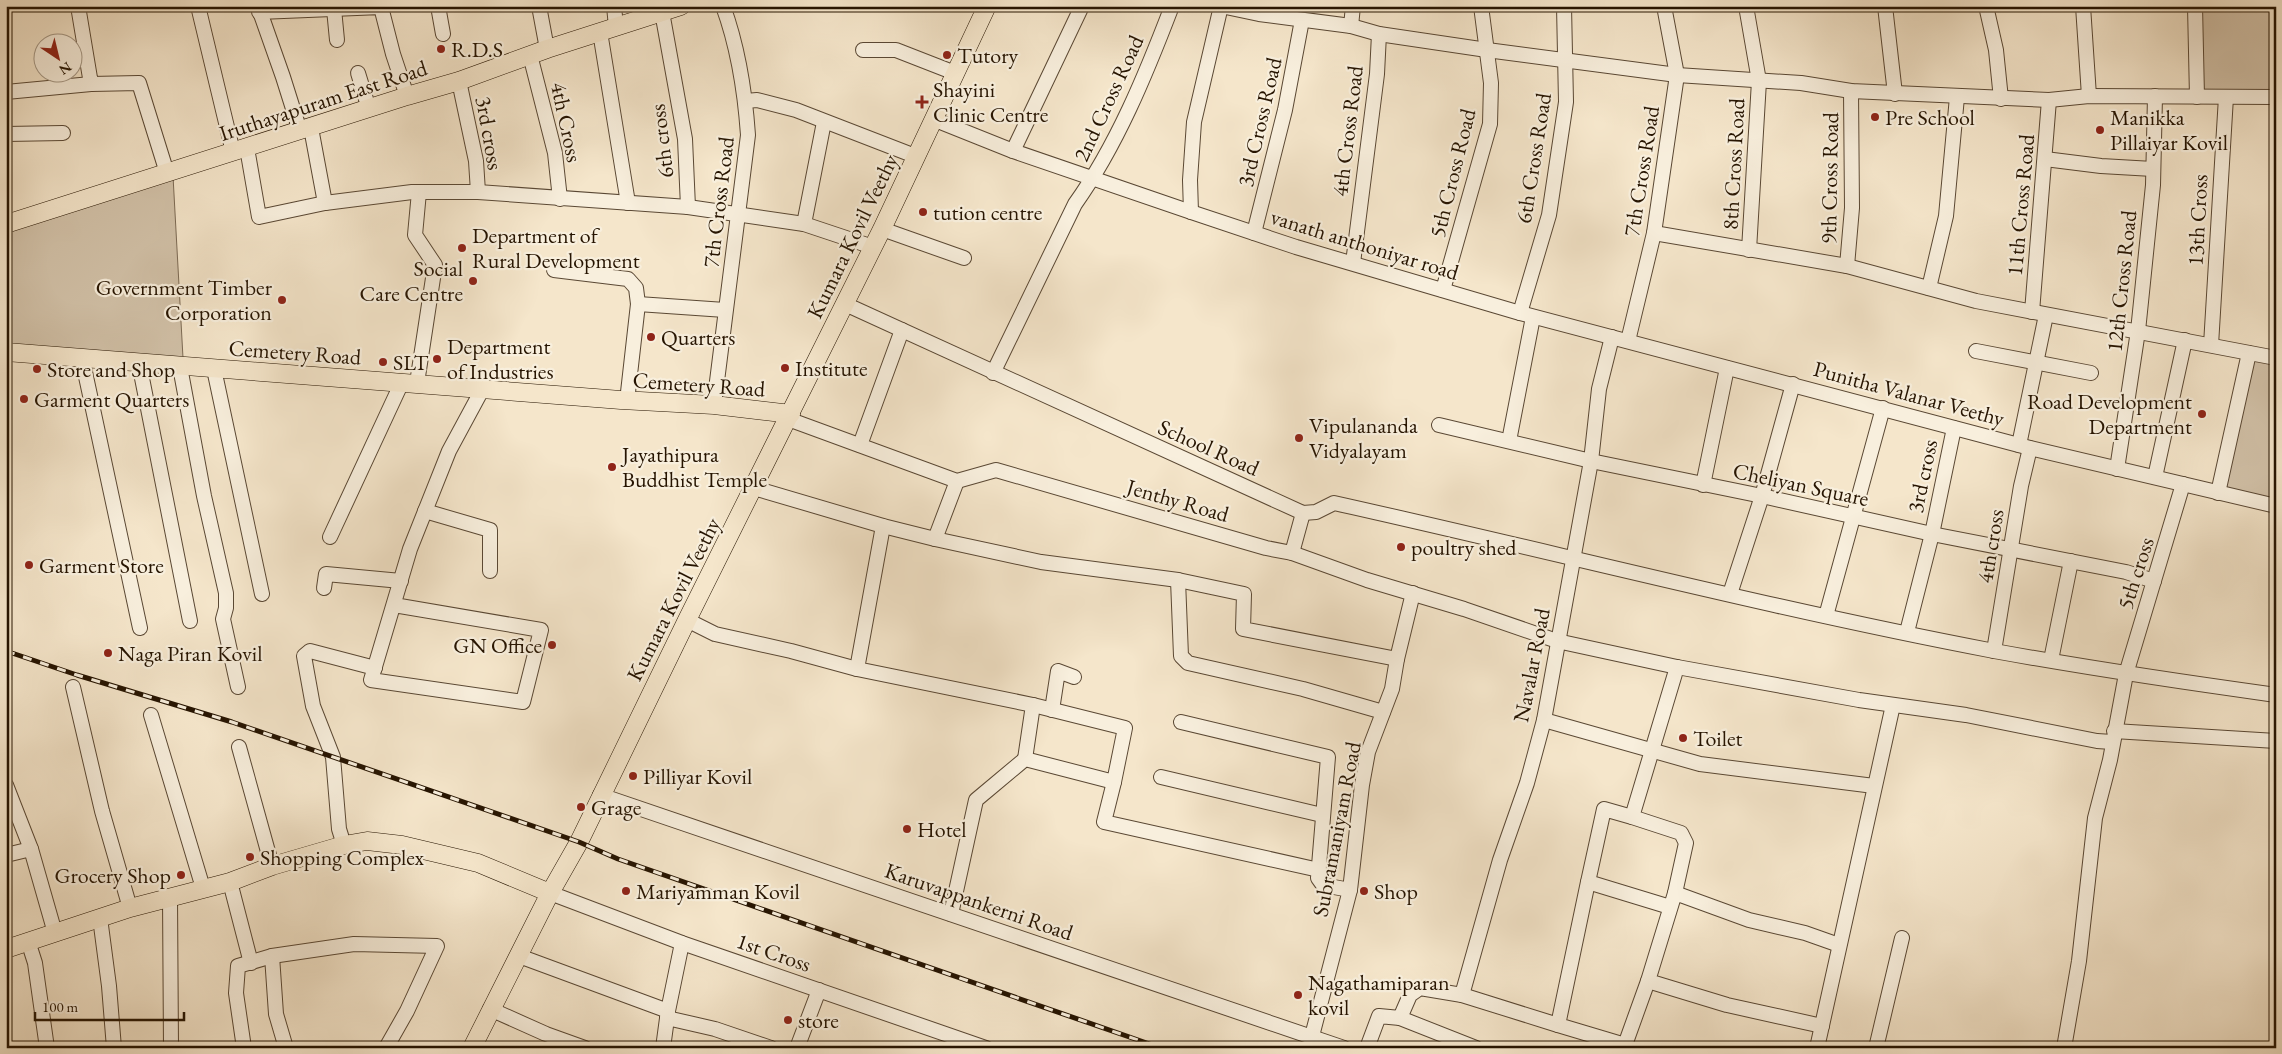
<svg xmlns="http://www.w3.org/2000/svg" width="2282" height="1054" font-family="'EB Garamond',serif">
  <rect width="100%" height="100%" fill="#f5e6cb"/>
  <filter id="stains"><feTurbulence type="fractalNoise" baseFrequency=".004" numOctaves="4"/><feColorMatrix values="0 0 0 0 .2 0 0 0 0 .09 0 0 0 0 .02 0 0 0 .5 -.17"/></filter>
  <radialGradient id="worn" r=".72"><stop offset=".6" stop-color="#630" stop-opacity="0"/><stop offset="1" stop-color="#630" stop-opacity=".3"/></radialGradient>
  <g fill="#d2c2a9" stroke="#7c6b55">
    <path d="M2200,6H2276V91L2201,90Z"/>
    <path d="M173,176L183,358L6,346V228Z"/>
    <path d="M2251,359L2276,360V501L2224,488Z"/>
  </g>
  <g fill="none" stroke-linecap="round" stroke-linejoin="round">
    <g stroke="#5a4834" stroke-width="16">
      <g id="minor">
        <path d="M78,6L91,84L139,83L167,173"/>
        <path d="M198,6L233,152"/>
        <path d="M258,6L283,77L300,131"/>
        <path d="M438,6L443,34"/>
        <path d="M539,6L547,49"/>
        <path d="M614,6L616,27"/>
        <path d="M1221,6L1259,14L1351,26L1379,34L1487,50L1677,75L1801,83L1851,91L2049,100L2089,96L2276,97"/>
        <path d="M1746,6L1759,81L1749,250"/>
        <path d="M1885,6L1895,94"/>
        <path d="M1986,6L1996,50L2001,99"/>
        <path d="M2083,6L2089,96"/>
        <path d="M2195,6L2197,97"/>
        <path d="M334,9L337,40"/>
        <path d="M259,12L381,7L393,54L407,96"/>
        <path d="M662,12L685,139L688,207"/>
        <path d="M1351,26L1353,6"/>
        <path d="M600,32L628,203"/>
        <path d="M863,50H896L955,73"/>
        <path d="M530,55L555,153L560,199"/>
        <path d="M358,73L369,109"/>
        <path d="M459,81L476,161L478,192"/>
        <path d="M6,92L91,84"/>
        <path d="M746,101L757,100L796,110L915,156"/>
        <path d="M933,119L1013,151L1191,212L1296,247L1520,313L2030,448L2276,506"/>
        <path d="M311,128L325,203"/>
        <path d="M6,134L63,133"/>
        <path d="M247,148L259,217L325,203L412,192H478L688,207L804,224L873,247"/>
        <path d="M1013,151L1082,6"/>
        <path d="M2045,159L2101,166L2153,169"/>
        <path d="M1191,212L1190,180L1194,122L1221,6"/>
        <path d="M804,224L824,122"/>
        <path d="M882,229L964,258"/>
        <path d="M1254,233L1285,110L1302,20"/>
        <path d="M1654,233L1847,266L1976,301L2276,358"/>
        <path d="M1353,263L1377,74L1379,34"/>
        <path d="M1847,266L1852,208L1851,91"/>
        <path d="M554,270L628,279L636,288L638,304L627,401"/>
        <path d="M1929,288L1946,216L1957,97"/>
        <path d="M1443,290L1490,124L1491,83L1481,6"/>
        <path d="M638,304L725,310"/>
        <path d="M845,304L1303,513L1316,512L1334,503C1554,552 1773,609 1994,651C2088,668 2182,682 2276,695"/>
        <path d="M2032,312L2049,100"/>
        <path d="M1520,313L1549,215L1566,102L1564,6"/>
        <path d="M1628,341L1654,233L1677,75L1664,6"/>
        <path d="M2211,345L2226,97"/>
        <path d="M1976,351L2091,373"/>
        <path d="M82,358L140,628"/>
        <path d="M139,363L190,621"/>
        <path d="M180,367L204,496L226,593V608L223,619L238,687"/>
        <path d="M214,369L262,594"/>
        <path d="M993,373L1075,204C1117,145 1146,74 1172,6"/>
        <path d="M417,383L435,265L415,235L419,192"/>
        <path d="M714,405L748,135C745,92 738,47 723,6"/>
        <path d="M788,419L957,481L996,470L1266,548L1292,553L1367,580L1464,609L1557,641L1677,667L1859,700L1966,715L2097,741L2112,742"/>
        <path d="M1439,425L1591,461L1762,496L1932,534L2126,572L2154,581"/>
        <path d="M1509,441L1533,317"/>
        <path d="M860,445L902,330"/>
        <path d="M2019,445L2046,315"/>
        <path d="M2117,469L2138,331L2153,185L2155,96"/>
        <path d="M2155,477L2185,340"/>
        <path d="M1703,485L1727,368"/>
        <path d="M754,488L883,526L935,539L1041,562L1178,580L1244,594L1243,629L1397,659L1413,593"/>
        <path d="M2218,493L2249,353"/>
        <path d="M425,511L490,530V571"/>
        <path d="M883,526L857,669L1033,705L1125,728L1114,782L1025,759L976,800L951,914"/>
        <path d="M330,537L402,382"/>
        <path d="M935,539L957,481"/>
        <path d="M1292,553L1303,513"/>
        <path d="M1178,580L1181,656L1188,663L1303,689L1383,712"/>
        <path d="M324,588L326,574L401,581"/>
        <path d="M1730,594L1762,496L1793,384"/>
        <path d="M394,605L541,630L523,702L371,680L410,549L449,451L483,388"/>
        <path d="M1826,616L1883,408"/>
        <path d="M687,620L715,634L791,651L857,669"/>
        <path d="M1907,632L1932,534L1954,428"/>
        <path d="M1994,651L2021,486L2030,448"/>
        <path d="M2051,660L2071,561"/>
        <path d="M73,687L102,811L130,908"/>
        <path d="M1052,710L1058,671L1074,677"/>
        <path d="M151,715L203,888"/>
        <path d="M1544,720L1700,764L1874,786"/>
        <path d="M1181,722L1328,757L1318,878L1323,885L1350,890"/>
        <path d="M2114,731L2276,741"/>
        <path d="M239,747L272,866"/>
        <path d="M1025,759L1033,705"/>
        <path d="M1161,777L1322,815"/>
        <path d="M1114,782L1104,822L1319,870"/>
        <path d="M6,785L31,849L55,933"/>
        <path d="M600,795L1344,1048"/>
        <path d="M1632,817L1604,809L1588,882L1670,907"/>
        <path d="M344,845L339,829L333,757L313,706L304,656L310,651L375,668"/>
        <path d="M6,855L31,849"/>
        <path d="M230,882L251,963"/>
        <path d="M1588,882L1558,1025L1625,1045L1648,981"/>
        <path d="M550,893L682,943L986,1048"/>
        <path d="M1675,893L1686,843L1681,833L1632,817L1677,667"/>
        <path d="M170,897L171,1048"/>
        <path d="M100,918L109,986L114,1048"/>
        <path d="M28,941L35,963L47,1048"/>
        <path d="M272,956L276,1014L286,1048"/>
        <path d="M519,956L668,1011L682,943"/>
        <path d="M1462,995L1500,860L1527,783L1544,720L1591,461L1599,389L1612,337"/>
        <path d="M490,1009L546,1034L585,1048"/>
        <path d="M667,1018L715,1029L771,1048"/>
        <path d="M1400,1018L1476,1048"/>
        <path d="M1822,1026L1727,1005L1648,981L1675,893L1749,920L1805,933L1839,945"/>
        <path d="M1312,1036L1350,890L1362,785L1368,752L1392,689L1397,659"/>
        <path d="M244,1048L236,993L238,966L272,956L354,944L437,946L407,1011L386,1048"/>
        <path d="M663,1048L668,1011"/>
        <path d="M797,1048L819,990"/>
        <path d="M1367,1048L1379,1016L1400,1018L1410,995L1420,988L1462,995L1558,1025"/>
        <path d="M1817,1048L1893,705"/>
        <path d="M1876,1048L1902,938"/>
        <path d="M2064,1048L2079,961L2095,818L2110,760L2126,674L2183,484"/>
      </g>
    </g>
    <g stroke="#261401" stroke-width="19">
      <g id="major">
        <path d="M6,224L407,96L459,81L547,49L681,6"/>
        <path d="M6,352L621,400L714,405L791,414"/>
        <path d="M6,949L130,908L230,882L272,866L344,845L367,841L402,845L478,863L550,893"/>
        <path d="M472,1048L550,893L579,842L687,620L882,229L987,6"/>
      </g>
    </g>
    <use href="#minor" stroke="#f8efdd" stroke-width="14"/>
    <use href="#major" stroke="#f5e6cb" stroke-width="18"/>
    <g stroke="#261401" stroke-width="5">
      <path id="rail" d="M6,651L77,675L232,722L579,842L618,859L1161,1048"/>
    </g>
    <use href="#rail" stroke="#f8efdd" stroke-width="3" stroke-dasharray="9" stroke-linecap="butt"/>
  </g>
  <g fill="#8f2418" stroke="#f8efdd" stroke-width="2">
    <circle cx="441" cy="49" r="5"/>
    <circle cx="947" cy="55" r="5"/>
    <path d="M919.5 94.5h5v5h5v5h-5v5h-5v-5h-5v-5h5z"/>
    <circle cx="1875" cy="117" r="5"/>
    <circle cx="2100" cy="130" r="5"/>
    <circle cx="923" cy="212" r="5"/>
    <circle cx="462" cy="248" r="5"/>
    <circle cx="473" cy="281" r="5"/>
    <circle cx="282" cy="300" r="5"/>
    <circle cx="651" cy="337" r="5"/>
    <circle cx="437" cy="359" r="5"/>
    <circle cx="383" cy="362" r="5"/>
    <circle cx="785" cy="368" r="5"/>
    <circle cx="37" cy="369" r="5"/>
    <circle cx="24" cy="399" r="5"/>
    <circle cx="2202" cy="414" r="5"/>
    <circle cx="1299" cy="438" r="5"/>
    <circle cx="612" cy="467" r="5"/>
    <circle cx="1401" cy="547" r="5"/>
    <circle cx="29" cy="565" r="5"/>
    <circle cx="552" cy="645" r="5"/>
    <circle cx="108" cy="653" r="5"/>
    <circle cx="1683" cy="738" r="5"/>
    <circle cx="633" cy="776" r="5"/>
    <circle cx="581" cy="807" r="5"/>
    <circle cx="907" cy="829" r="5"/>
    <circle cx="250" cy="857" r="5"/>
    <circle cx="181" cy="875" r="5"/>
    <circle cx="626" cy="891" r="5"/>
    <circle cx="1364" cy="891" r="5"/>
    <circle cx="1298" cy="995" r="5"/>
    <circle cx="788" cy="1020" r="5"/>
  </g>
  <g text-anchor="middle" stroke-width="4.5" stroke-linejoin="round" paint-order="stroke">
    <g font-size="22" fill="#261401" stroke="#f8efdd" text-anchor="start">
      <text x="451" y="57">R.D.S</text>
      <text x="957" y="63">Tutory</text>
      <text x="933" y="97">Shayini<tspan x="933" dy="25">Clinic Centre</tspan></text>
      <text x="1885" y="125">Pre School</text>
      <text x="2110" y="125">Manikka<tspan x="2110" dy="25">Pillaiyar Kovil</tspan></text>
      <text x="933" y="220">tution centre</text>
      <text x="472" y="243">Department of<tspan x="472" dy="25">Rural Development</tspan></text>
      <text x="463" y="276" text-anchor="end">Social<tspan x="463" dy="25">Care Centre</tspan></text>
      <text x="272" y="295" text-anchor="end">Government Timber<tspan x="272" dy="25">Corporation</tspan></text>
      <text x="661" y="345">Quarters</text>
      <text x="447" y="354">Department<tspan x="447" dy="25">of Industries</tspan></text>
      <text x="393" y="370">SLT</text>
      <text x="795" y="376">Institute</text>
      <text x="47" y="377">Store and Shop</text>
      <text x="34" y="407">Garment Quarters</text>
      <text x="2192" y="409" text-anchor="end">Road Development<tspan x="2192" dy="25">Department</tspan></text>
      <text x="1309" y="433">Vipulananda<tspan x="1309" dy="25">Vidyalayam</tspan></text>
      <text x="622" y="462">Jayathipura<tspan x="622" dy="25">Buddhist Temple</tspan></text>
      <text x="1411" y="555">poultry shed</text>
      <text x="39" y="573">Garment Store</text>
      <text x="542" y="653" text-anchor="end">GN Office</text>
      <text x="118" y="661">Naga Piran Kovil</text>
      <text x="1693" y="746">Toilet</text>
      <text x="643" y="784">Pilliyar Kovil</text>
      <text x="591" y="815">Grage</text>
      <text x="917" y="837">Hotel</text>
      <text x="260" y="865">Shopping Complex</text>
      <text x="171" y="883" text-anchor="end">Grocery Shop</text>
      <text x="636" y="899">Mariyamman Kovil</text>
      <text x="1374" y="899">Shop</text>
      <text x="1308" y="990">Nagathamiparan<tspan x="1308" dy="25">kovil</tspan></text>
      <text x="798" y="1028">store</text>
    </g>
    <g font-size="22" fill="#261401" stroke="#f8efdd">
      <text transform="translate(1108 98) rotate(-65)" y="8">2nd Cross Road</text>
      <text transform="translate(323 100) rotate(-18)" y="8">Iruthayapuram East Road</text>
      <text transform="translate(567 122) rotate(78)" y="8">4th Cross</text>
      <text transform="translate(1259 122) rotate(-77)" y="8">3rd Cross Road</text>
      <text transform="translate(1347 131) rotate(-83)" y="8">4th Cross Road</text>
      <text transform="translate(490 133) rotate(80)" y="8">3rd cross</text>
      <text transform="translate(661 141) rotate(-97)" y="8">6th cross</text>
      <text transform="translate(1533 158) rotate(-81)" y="8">6th Cross Road</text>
      <text transform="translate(1733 164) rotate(-87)" y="8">8th Cross Road</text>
      <text transform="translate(1641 171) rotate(-81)" y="8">7th Cross Road</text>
      <text transform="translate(1452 173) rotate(-76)" y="8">5th Cross Road</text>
      <text transform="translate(1829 178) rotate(-89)" y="8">9th Cross Road</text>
      <text transform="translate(718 202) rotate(-83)" y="8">7th Cross Road</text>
      <text transform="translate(2020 205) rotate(-85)" y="8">11th Cross Road</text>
      <text transform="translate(2197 220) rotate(-87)" y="8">13th Cross</text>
      <text transform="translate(852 236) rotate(-64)" y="8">Kumara Kovil Veethy</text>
      <text transform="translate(1365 244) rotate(17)" y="8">vanath anthoniyar road</text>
      <text transform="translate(2121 281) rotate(-84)" y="8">12th Cross Road</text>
      <text transform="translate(295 352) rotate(4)" y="8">Cemetery Road</text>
      <text transform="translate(699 384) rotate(4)" y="8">Cemetery Road</text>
      <text transform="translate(1909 393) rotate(15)" y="8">Punitha Valanar Veethy</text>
      <text transform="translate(1209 447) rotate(24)" y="8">School Road</text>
      <text transform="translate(1922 476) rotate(-78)" y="8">3rd cross</text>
      <text transform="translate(1801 484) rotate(12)" y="8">Cheliyan Square</text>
      <text transform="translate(1178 500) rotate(16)" y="8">Jenthy Road</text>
      <text transform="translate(1990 546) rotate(-81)" y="8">4th cross</text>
      <text transform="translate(2135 573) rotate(-72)" y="8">5th cross</text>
      <text transform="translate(673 599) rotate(-63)" y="8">Kumara Kovil Veethy</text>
      <text transform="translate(1531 665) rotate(-79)" y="8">Navalar Road</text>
      <text transform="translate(1336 829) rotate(-79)" y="8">Subramaniyam Road</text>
      <text transform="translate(979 901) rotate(19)" y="8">Karuvappankerni Road</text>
      <text transform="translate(774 952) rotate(19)" y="8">1st Cross</text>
    </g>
  </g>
  <rect width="2282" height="1054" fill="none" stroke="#f5e6cb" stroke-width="25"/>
  <rect x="8" y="8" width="2267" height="1039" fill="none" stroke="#261401" stroke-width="2.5"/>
  <rect x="12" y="12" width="2257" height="1029" fill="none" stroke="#261401"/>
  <g transform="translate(58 58) rotate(145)"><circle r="24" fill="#f8efdd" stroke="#a49785"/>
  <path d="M0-4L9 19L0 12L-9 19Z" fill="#8f2418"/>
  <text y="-8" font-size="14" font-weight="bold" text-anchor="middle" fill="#261401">N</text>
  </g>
  <path d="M35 1012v8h149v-8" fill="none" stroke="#261401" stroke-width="2.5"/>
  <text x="42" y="1012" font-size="15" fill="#261401" stroke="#f8efdd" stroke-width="4" paint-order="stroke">100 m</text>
  <rect width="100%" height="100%" filter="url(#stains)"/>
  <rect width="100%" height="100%" fill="url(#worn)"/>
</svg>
